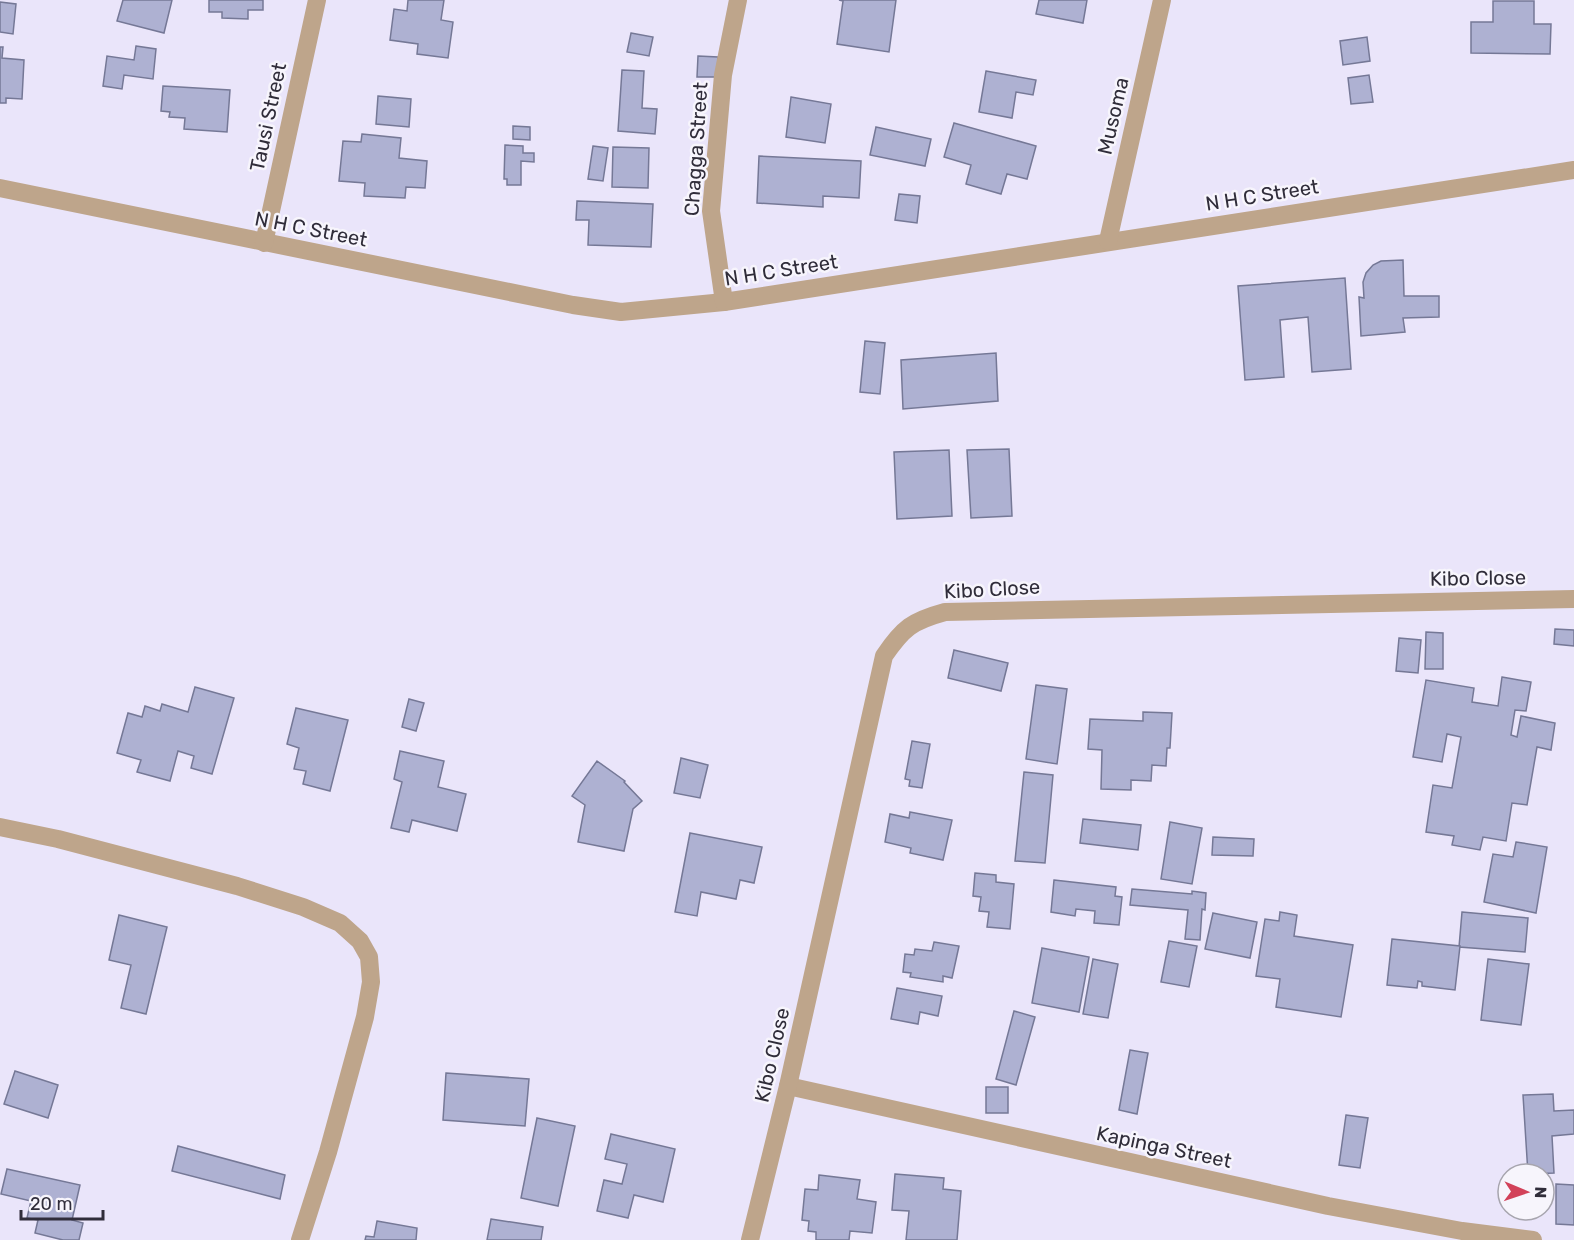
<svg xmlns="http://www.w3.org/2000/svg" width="1574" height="1240" font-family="Rubik,sans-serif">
  <rect width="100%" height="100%" fill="#eae5fa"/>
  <g fill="#aeb1d2" stroke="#757896" stroke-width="1.5">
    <path d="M123,0H172L164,33L117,21Z"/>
    <path d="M209,0H263V10H248V19L222,18V12H209Z"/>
    <path d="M408,0H444L441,20L453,22L448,58L417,54L418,44L390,40L394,9L407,11Z"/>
    <path d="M839,0H896L889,52L837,44L843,1Z"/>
    <path d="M1039,0H1087L1083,23L1036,14Z"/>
    <path d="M1493,1H1534V24H1551L1550,54L1471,53V22H1493Z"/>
    <path d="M0,2L16,4L13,34L0,32Z"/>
    <path d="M631,33L653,37L649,56L627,52Z"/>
    <path d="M1367,37L1370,61L1343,65L1340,41Z"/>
    <path d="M136,46L156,49L153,79L124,75L122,89L103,86L107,56L134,60Z"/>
    <path d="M0,47H3L2,58L24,60L22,99L6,98V103H0Z"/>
    <path d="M698,56L718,57L717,77H697Z"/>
    <path d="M622,70L644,71L642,108L657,109L655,134L618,131Z"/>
    <path d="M986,71L1036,80L1033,95L1016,92L1012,118L979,112Z"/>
    <path d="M1369,75L1373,102L1351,104L1348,78Z"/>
    <path d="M163,86L230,90L227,132L184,129L185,118L169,117L170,112L161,111Z"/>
    <path d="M378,96L411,99L409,127L376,124Z"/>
    <path d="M791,97L831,104L825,143L786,137Z"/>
    <path d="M954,123L1036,146L1027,179L1007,174L1001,194L966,184L971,165L944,157Z"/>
    <path d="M513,126L530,127V140L513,139Z"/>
    <path d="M876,127L931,139L925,166L870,155Z"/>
    <path d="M362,134L401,138L399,158L427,161L425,188L406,187L405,198L364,196L365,183L339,181L343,141L361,142Z"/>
    <path d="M505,145L523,146V153H534V162L521,161V185H507V179H504Z"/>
    <path d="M593,146L608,148L603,181L588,179Z"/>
    <path d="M613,147L649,148L648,188L612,187Z"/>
    <path d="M759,156L861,161L859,198L823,196V207L757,203Z"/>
    <path d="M899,194L920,196L917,223L895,220Z"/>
    <path d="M577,201L653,204L651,247L588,245L589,220H576Z"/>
    <path d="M1403,260L1404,296H1439V317L1403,318L1405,332L1361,336L1359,297L1364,298L1363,282L1366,273L1373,265L1381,261Z"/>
    <path d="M1345,278L1351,369L1312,372L1308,317L1280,320L1284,377L1245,380L1238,286Z"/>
    <path d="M865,341L885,343L880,394L860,392Z"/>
    <path d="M996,353L998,401L903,409L901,360Z"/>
    <path d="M1009,449L1012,516L971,518L967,450Z"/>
    <path d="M949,450L952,516L897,519L894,452Z"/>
    <path d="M1555,629L1574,630V646L1554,644Z"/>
    <path d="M1426,632L1443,633V669H1425Z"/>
    <path d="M1399,638L1421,640L1418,673L1396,671Z"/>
    <path d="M954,650L1008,663L1001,691L948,678Z"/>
    <path d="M1502,677L1531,682L1526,711L1515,710L1511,735L1517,737L1521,716L1555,723L1551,750L1537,747L1527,805L1512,803L1506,841L1483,837L1480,850L1452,845L1454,836L1426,832L1433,785L1452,788L1461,737L1447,734L1442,762L1413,757L1426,680L1474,688L1472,702L1498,706Z"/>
    <path d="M1036,685L1067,689L1057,764L1026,759Z"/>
    <path d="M195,687L234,698L212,774L191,768L194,756L178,751L170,781L137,772L141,760L117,753L128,713L142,717L145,706L160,711L162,704L188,712Z"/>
    <path d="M409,699L424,703L416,731L402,727Z"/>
    <path d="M296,708L348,720L330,791L303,784L306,771L294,769L299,748L287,744Z"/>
    <path d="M1143,712L1172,713L1170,748H1167L1166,766L1152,765L1151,781L1131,780V790L1101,789L1102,750L1088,749L1090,719L1143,721Z"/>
    <path d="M912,741L930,744L922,788L909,786L910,780L905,779Z"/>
    <path d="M400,751L444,761L438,787L466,794L457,831L412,820L409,832L391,828L402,782L394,779Z"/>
    <path d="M681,758L708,765L700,798L674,793Z"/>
    <path d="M597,761L625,781L624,782L642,801L633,809L624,851L578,842L585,805L572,796Z"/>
    <path d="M1024,772L1053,775L1045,863L1015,861Z"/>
    <path d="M910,812L952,820L943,860L910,853L911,848L885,842L890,814L909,818Z"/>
    <path d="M1083,819L1141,825L1138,850L1080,843Z"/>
    <path d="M1170,822L1202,828L1192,884L1161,879Z"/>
    <path d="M690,833L762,847L754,883L740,880L736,899L701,892L697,916L675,912Z"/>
    <path d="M1213,837L1254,839L1253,856L1212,855Z"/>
    <path d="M1516,842L1547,847L1536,913L1484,902L1493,854L1513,857Z"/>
    <path d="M975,873L996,875V882L1014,884L1010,929L987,927L989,912L979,911L981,897L973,896Z"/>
    <path d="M1054,880L1116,887L1115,896L1122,897L1119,925L1094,923L1095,911L1076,909L1075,916L1051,912Z"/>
    <path d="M1132,889L1192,894V891L1206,893L1205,910L1202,909L1200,940L1185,939L1188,910L1130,905Z"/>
    <path d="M1280,912L1297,915L1294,936L1353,945L1341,1017L1276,1007L1280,979L1256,976L1265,919L1279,921Z"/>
    <path d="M1462,912L1528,918L1525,952L1459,947Z"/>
    <path d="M1213,913L1257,922L1250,958L1205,949Z"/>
    <path d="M119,915L167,927L146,1014L121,1008L131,965L109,960Z"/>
    <path d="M1392,939L1460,946L1455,990L1422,986V982L1418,981L1417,988L1387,985Z"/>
    <path d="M1169,941L1197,946L1189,987L1161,982Z"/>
    <path d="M934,942L959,946L952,978L943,976V982L910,977L911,973L903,972L905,954L914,955L915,949L932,951Z"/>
    <path d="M1042,948L1089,957L1079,1012L1032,1003Z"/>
    <path d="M1093,959L1118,964L1108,1018L1083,1014Z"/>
    <path d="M1488,959L1529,964L1521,1025L1481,1020Z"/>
    <path d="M897,988L942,996L938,1016L920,1012L918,1024L891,1019Z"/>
    <path d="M1014,1011L1035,1017L1016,1085L996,1079Z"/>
    <path d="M1130,1050L1148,1053L1137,1114L1119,1110Z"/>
    <path d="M15,1071L58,1085L48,1118L4,1104Z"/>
    <path d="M446,1073L529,1079L525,1126L443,1120Z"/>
    <rect x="986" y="1087" width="22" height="26"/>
    <path d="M1553,1094L1554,1111L1574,1110V1134L1552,1136L1554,1173L1528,1174L1523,1095Z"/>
    <path d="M1346,1115L1368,1118L1360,1168L1339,1165Z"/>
    <path d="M537,1118L575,1126L558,1206L521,1198Z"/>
    <path d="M611,1134L675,1149L663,1202L634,1195L628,1218L597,1211L604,1180L622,1184L627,1164L605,1159Z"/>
    <path d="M178,1146L285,1175L280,1199L172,1171Z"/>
    <path d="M7,1169L80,1185L72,1220L83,1223L79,1240H63L35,1233L38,1220L27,1218L31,1201L1,1194Z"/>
    <path d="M895,1174L944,1178L943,1189L961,1191L957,1240H906L909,1211L892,1210Z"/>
    <path d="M819,1175L860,1180L857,1199L876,1202L872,1233L850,1231L849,1240H816V1232L808,1231L809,1221L802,1220L805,1189L818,1190Z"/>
    <path d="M1556,1184L1574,1185V1225L1556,1224Z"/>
    <path d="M491,1219L543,1227L541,1240H487Z"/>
    <path d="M377,1221L417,1228L416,1240H365L366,1236L374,1237Z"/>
  </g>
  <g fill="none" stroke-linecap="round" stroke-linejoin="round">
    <g stroke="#bea58b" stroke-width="18">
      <path d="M0,188L573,305L621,312L724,302L1574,170"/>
      <path d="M1108,241L1162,0"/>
      <path d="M264,243L317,0"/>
      <path d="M724,302L711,211L723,75L738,0"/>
      <path d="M0,827L58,839L237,886L303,907L340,923L360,941L369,957L371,982L365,1017L328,1152L300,1240"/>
      <path d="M788,1086L1328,1206L1462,1231L1533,1240"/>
      <path d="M750,1240L788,1086L884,656C903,628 912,621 945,612L1574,599"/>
    </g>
  </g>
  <g text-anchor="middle" stroke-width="5" stroke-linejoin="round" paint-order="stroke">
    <g font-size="20" fill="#302d3a" stroke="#f7f5fc">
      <text transform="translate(1113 116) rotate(-77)" y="7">Musoma</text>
      <text transform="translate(268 117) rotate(-78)" y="7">Tausi Street</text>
      <text transform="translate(696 149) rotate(-86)" y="7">Chagga Street</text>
      <text transform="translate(1262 195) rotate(-9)" y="7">N H C Street</text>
      <text transform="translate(311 229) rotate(11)" y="7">N H C Street</text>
      <text transform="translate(781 270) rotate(-9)" y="7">N H C Street</text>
      <text transform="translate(1478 578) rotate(-1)" y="7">Kibo Close</text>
      <text transform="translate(992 589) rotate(-3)" y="7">Kibo Close</text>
      <text transform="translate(772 1055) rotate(-77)" y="7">Kibo Close</text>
      <text transform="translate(1164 1147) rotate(12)" y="7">Kapinga Street</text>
    </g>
  </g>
  <g transform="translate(1526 1192) rotate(92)"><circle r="28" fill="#f7f5fc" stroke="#a7a5ae" stroke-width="1.5"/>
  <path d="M0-4.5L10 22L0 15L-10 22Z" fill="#d24159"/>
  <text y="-9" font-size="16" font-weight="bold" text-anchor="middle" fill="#302d3a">N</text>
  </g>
  <path d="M21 1210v9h82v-9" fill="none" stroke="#302d3a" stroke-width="3"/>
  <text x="30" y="1210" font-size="18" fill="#302d3a" stroke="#f7f5fc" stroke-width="4.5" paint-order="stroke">20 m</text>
</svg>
